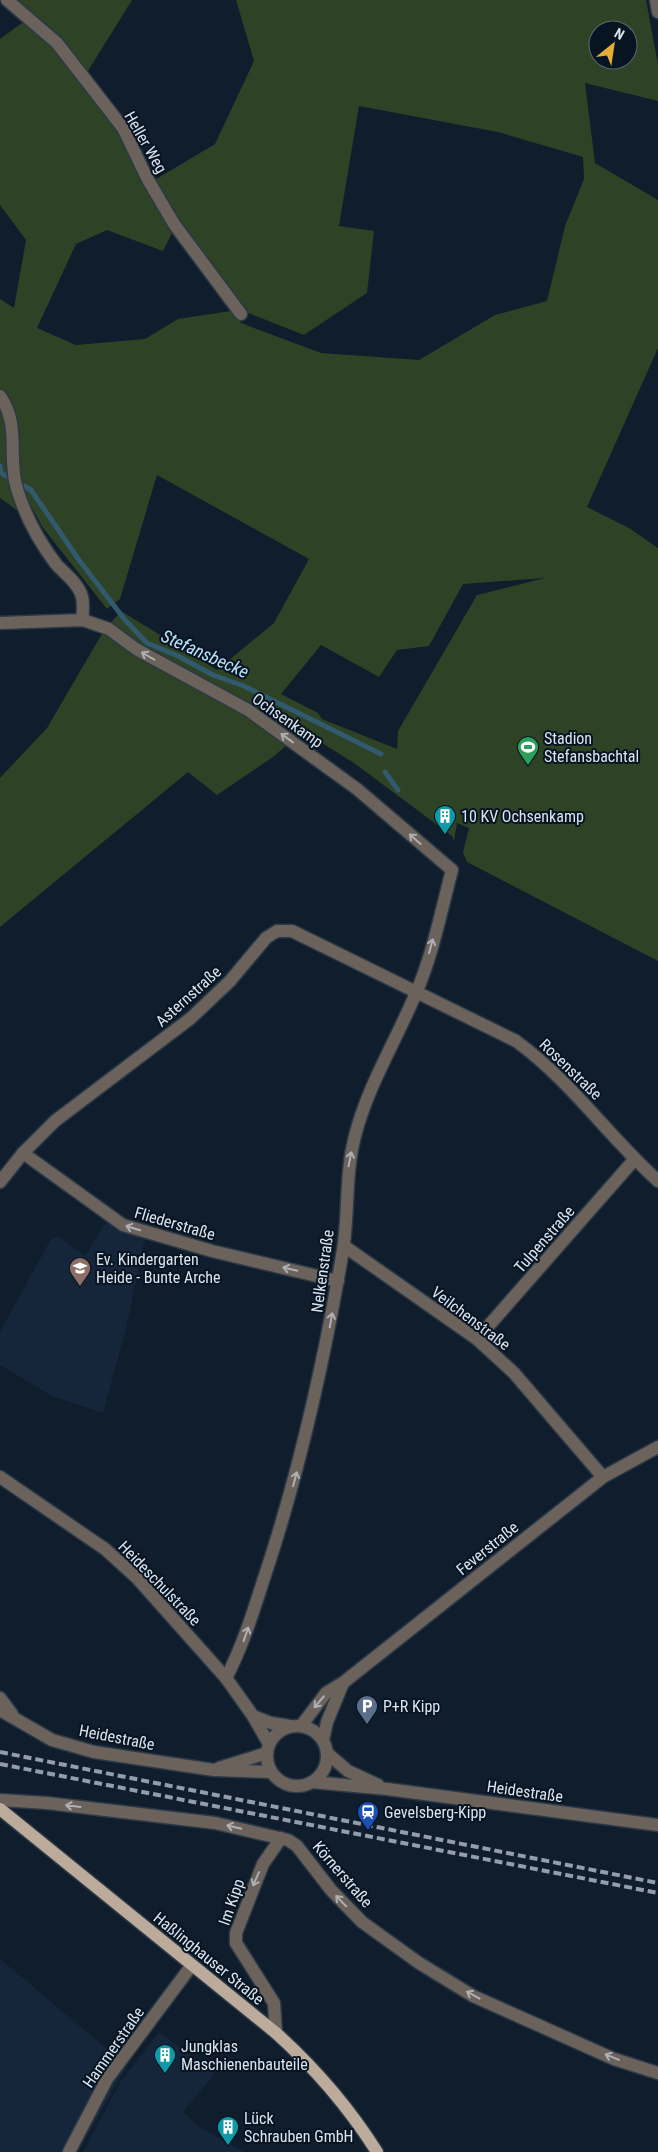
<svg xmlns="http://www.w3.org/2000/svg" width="658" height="2152" font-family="'Roboto Condensed',sans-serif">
  <rect width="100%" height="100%" fill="#101d2c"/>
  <g fill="#15263b">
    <path d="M106,1223L123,1231L145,1237L126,1328L103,1413L52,1396L0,1365V1332L51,1239L58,1236L85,1256Z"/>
    <path d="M0,1959L127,2066L78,2152H0Z"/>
    <path d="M159,2032L215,2073L183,2112L198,2126L244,2152H83L121,2081Z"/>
  </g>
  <g fill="#2e4225" fill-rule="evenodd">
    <path d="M13,0H132L86,74Z"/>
    <path d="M236,0H646L658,64V101L585,83L595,163L658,200V348L587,507L629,528L658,548V961L467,862L463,852L469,828L457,823L454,841L452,836L354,763L303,731L273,757L217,795L188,772L0,927V778L47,728L103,632L121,611L217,670L274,623L309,559L157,475L120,599L107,609L43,528L30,504L22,514L0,498V299L14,308L26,240L0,205V39L26,20L52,45L116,130L173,231L163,251L107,230L76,244L37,328L76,345L145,339L178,319L231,311L241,323L321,353L419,360L495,315L547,301L565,226L584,179L583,157L498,132L359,106L339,226L374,231L367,293L304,335L243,311L177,222L153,181L215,144L254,61ZM598,30H628V60H598ZM545,578L477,595L398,731L397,749L322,719L318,713L281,694L321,645L379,677L397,650L429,646L463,584Z"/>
  </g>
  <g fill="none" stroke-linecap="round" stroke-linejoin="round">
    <g stroke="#315a6f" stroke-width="5">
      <path d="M0,466L1,473L31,490L79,560L125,620L147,643L178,656L213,675L244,686L381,754"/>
      <path d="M385,772L398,790"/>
    </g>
    <g stroke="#2c3947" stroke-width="15">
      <g id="minor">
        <path d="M7,0L57,43L123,128L147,178L174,224L241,314"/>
        <path d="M656,0L658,12"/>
        <path d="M0,396C21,425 7,458 17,489C25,515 40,543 56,564C65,574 79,584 82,597C84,604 82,613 83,620"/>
        <path d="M0,623L83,620L109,629L136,649L248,710L357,789L452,870C441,911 433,954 416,993C396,1041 368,1085 355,1136C345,1174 349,1212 343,1250C325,1356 302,1461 269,1563C256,1602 245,1642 226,1678"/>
        <path d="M23,1153L123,1225L212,1251L338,1281"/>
        <path d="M0,1182L23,1153L55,1121L191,1018L230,981L266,938L277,931H292L516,1041C571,1081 608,1136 658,1181"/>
        <path d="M344,1246L477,1339L514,1373L603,1477"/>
        <path d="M477,1339L634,1160"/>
        <path d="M0,1477L105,1549L137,1578L226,1678L253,1716L269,1744"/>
        <path d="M0,1698L12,1714"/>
        <path d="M0,1710L52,1740L94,1752L214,1770L271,1772"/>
        <path d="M253,1716L271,1723L290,1726"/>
        <path d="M301,1726L326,1693L344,1682L603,1477L658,1447"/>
        <circle cx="297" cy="1756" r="30"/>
        <path d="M323,1740L327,1722L343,1683"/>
        <path d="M327,1753L348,1771L378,1785"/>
        <path d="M219,1768L267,1753"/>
        <path d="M312,1782L387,1789L658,1825"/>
        <path d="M0,1800L47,1803L215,1823L288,1840L297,1846L331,1890L362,1922L419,1963L473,1996L614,2059L658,2073"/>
        <path d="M276,2033L274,2003L236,1943V1933L263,1864L281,1838"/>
        <path d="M69,2152L107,2079L192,1965"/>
      </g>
    </g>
    <g stroke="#2c3947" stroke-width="15">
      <path id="major" d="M0,1809L276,2033C317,2070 348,2106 377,2152"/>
    </g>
    <use href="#minor" stroke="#6b625c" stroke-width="12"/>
    <use href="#major" stroke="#bcaa9b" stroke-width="12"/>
    <g stroke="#939eaa" stroke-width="4" stroke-dasharray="8 4" stroke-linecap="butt">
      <path d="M0,1752L658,1883"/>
      <path d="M0,1764L658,1893"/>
    </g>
  </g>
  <defs><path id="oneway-shaft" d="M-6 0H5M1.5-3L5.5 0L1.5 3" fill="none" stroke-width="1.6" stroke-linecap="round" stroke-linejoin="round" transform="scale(1.25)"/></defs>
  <g stroke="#aeb0b4">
    <use href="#oneway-shaft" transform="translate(148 656) rotate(-150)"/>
    <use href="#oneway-shaft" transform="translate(287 738) rotate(-144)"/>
    <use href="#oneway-shaft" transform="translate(415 839) rotate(-139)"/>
    <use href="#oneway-shaft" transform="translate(431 946) rotate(-75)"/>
    <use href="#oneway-shaft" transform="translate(350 1159) rotate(-79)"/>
    <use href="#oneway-shaft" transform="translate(133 1228) rotate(-163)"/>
    <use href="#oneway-shaft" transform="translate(290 1269) rotate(-167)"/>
    <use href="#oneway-shaft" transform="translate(331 1320) rotate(-80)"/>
    <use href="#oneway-shaft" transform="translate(295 1479) rotate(-75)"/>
    <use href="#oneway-shaft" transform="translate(246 1634) rotate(-71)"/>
    <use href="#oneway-shaft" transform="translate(319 1702) rotate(130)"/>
    <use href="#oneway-shaft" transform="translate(73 1806) rotate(-173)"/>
    <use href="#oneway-shaft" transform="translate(234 1827) rotate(-167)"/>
    <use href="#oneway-shaft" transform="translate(256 1879) rotate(114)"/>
    <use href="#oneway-shaft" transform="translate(341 1901) rotate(-134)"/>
    <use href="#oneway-shaft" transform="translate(473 1995) rotate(-151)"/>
    <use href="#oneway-shaft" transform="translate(612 2057) rotate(-158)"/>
  </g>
  <defs>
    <g id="stadium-pin" transform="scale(1.125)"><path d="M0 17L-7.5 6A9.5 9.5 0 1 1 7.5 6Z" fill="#2e9e5b" stroke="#071422"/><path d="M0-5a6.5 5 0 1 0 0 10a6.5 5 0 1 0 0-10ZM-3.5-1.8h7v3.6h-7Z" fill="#fff"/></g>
    <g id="building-pin" transform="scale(1.125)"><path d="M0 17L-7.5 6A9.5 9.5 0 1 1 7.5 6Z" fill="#0f9aa8" stroke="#071422"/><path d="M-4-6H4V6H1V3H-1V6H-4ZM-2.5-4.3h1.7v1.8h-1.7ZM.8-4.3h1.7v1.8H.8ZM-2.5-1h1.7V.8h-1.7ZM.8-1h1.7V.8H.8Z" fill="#fff"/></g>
    <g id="school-pin" transform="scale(1.125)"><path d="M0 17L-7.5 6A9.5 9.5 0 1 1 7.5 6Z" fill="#8d6e63" stroke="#071422"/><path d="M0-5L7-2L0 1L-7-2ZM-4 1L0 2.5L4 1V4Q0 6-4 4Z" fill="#fff"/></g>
    <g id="parking-pin" transform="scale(1.125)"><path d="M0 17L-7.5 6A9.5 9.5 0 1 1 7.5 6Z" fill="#5c6f8a" stroke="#071422"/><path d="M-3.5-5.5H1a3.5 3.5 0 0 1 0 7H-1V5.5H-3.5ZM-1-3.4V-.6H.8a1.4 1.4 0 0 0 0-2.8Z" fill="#fff"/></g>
    <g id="station-pin" transform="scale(1.125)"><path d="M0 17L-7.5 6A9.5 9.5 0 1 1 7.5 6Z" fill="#1a4fb4" stroke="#071422"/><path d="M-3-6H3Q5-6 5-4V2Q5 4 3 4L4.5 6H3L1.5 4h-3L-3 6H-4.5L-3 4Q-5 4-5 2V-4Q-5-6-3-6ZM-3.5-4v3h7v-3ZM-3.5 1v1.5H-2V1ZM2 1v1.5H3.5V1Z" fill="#fff"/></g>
  </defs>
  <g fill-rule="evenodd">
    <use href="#stadium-pin" x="528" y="747"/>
    <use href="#building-pin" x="445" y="816"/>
    <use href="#school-pin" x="80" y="1268"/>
    <use href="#parking-pin" x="367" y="1706"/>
    <use href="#station-pin" x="368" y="1812"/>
    <use href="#building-pin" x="165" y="2055"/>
    <use href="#building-pin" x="228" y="2127"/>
  </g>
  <g text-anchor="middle" stroke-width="4" stroke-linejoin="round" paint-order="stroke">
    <g font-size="16" fill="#dbe4ef" stroke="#071422">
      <text transform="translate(146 142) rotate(60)" y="6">Heller Weg</text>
      <text transform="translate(288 720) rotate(35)" y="6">Ochsenkamp</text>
      <text transform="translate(188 996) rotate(-42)" y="6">Asternstraße</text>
      <text transform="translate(571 1069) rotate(44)" y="6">Rosenstraße</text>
      <text transform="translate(175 1223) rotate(16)" y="6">Fliederstraße</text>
      <text transform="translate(544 1239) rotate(-49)" y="6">Tulpenstraße</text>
      <text transform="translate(322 1271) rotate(-82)" y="6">Nelkenstraße</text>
      <text transform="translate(471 1318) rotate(37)" y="6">Veilchenstraße</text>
      <text transform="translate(487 1548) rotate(-39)" y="6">Feverstraße</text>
      <text transform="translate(160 1583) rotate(46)" y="6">Heideschulstraße</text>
      <text transform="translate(117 1737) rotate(11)" y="6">Heidestraße</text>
      <text transform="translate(525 1791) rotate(8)" y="6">Heidestraße</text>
      <text transform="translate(343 1874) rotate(49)" y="6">Körnerstraße</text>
      <text transform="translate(231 1902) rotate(-71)" y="6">Im Kipp</text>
      <text transform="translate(209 1958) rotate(39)" y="6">Haßlinghauser Straße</text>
      <text transform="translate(113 2047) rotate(-55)" y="6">Hammerstraße</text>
    </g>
    <g font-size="16" fill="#dbe4ef" stroke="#071422" text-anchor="start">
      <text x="544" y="744">Stadion<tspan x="544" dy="18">Stefansbachtal</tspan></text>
      <text x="461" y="822">10 KV Ochsenkamp</text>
      <text x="96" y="1265">Ev. Kindergarten<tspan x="96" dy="18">Heide - Bunte Arche</tspan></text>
      <text x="383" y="1712">P+R Kipp</text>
      <text x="384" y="1818">Gevelsberg-Kipp</text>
      <text x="181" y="2052">Jungklas<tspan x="181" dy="18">Maschienenbauteile</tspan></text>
      <text x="244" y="2124">Lück<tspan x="244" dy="18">Schrauben GmbH</tspan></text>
    </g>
    <g font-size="18" font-style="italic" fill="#bae2f9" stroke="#071422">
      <text transform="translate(205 654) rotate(24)" y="6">Stefansbecke</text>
    </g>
  </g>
  <g transform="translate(613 45) rotate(30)"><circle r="24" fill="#071422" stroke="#5c6774"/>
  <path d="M0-4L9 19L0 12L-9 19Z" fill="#e7ac37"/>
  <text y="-8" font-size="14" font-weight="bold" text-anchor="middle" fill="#dbe4ef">N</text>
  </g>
</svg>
